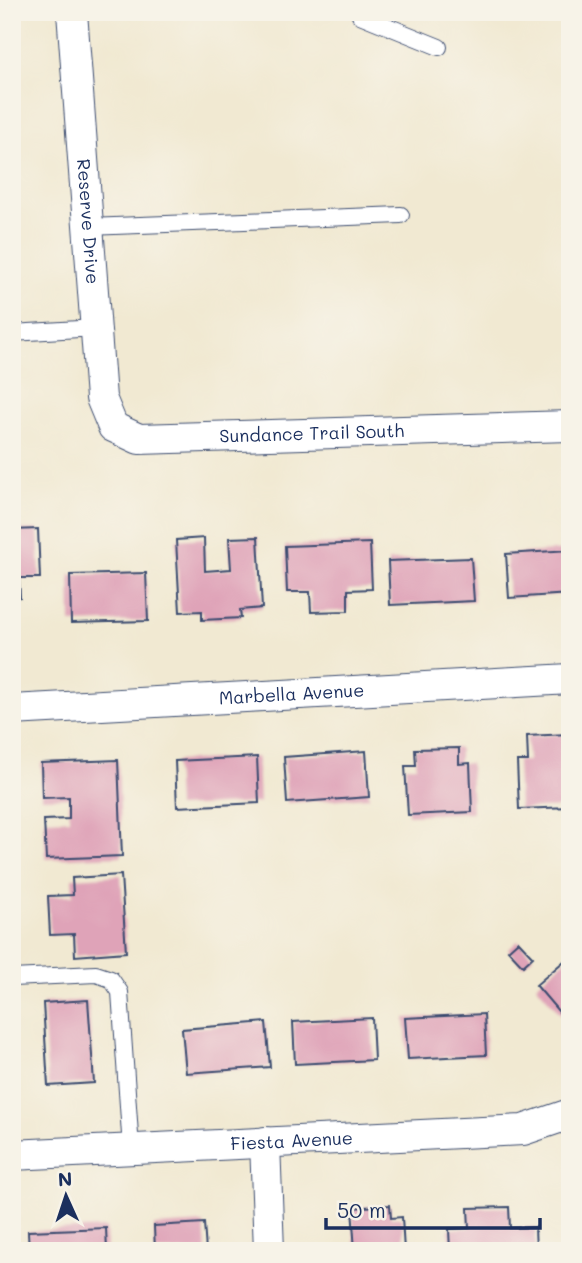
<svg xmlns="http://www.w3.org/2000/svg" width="582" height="1263" font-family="Mali,sans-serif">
  <rect width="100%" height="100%" fill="#f7f3e8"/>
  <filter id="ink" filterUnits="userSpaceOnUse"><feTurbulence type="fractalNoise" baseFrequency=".0143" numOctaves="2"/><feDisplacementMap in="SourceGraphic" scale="14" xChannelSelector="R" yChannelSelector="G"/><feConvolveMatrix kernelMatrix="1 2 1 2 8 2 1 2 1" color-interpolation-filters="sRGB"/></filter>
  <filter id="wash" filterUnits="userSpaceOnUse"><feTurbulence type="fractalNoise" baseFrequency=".00686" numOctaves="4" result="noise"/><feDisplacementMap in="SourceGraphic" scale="28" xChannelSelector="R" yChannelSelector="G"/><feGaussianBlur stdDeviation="1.57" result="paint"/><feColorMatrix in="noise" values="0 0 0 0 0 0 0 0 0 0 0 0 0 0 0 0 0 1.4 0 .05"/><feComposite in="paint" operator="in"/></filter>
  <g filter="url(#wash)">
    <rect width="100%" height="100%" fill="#f1e9d2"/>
    <g id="blocks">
      <g fill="#dfa3b8">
        <path d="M38,529L40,578H19L20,597L12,598V530Z"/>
        <path d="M258,537L262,608L240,610L241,618L202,620V611L180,612L176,540L204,538L205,571L231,569L229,538Z"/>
        <path d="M370,543L372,589L348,590V611L311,612L310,592H287L285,546Z"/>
        <path d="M570,550V594L509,598L506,554Z"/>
        <path d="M471,558L474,601L390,605L388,561Z"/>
        <path d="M146,573L148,621L71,623L70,575Z"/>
        <path d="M569,734L570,807L519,809L517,761H528L527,736Z"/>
        <path d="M459,748V764L470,763L472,812L408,815L405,766H416L415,749Z"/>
        <path d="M366,751L369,797L287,803L284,757Z"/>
        <path d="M257,757L259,803L177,807L175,761Z"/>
        <path d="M118,760L122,856L46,859L44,820L69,819V797L42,798L41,763Z"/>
        <path d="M121,875L126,952L75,956L74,934L50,935L48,896L73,895L72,878Z"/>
        <path d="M518,941L533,957L523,966L508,950Z"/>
        <path d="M570,956V1025L536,985Z"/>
        <path d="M88,1000L94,1083L48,1086L43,1003Z"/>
        <path d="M484,1014L486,1055L408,1059L405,1018Z"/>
        <path d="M372,1018L374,1060L295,1064L293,1022Z"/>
        <path d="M266,1022L270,1067L186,1073L182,1029Z"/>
        <path d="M390,1205L391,1218L402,1217L404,1251H355L352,1208Z"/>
        <path d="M509,1207L510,1228L535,1227L536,1251H450L449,1229L469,1228L468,1208Z"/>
        <path d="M204,1223L206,1251H155L154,1226Z"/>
        <path d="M106,1228L107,1251H29L28,1231Z"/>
      </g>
    </g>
  </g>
  <g filter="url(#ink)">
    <use href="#blocks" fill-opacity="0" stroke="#3b4b6f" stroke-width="2"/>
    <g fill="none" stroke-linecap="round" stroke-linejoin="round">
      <g stroke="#3b4b6f" stroke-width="18">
        <g id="service">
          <path d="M360,12V15L439,47"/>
          <path d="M88,227L401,215"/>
          <path d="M12,333L96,328"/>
          <path d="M12,978L96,974L111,979L120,992L131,1149"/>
        </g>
      </g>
      <g stroke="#3b4b6f" stroke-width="32">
        <g id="minor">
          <path id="s1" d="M72,12L101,398L113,427L139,439L570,426"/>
          <path id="s2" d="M12,710L570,679"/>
          <path d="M265,1142L269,1251"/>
          <path id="s3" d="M12,1155L523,1130L570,1114"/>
        </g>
      </g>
      <use href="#service" stroke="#fff" stroke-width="16"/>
      <use href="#minor" stroke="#fff" stroke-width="30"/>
    </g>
  </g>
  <g text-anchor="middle" stroke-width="5" stroke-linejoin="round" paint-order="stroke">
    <g font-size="18" fill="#1b2f5e" stroke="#f7f3e8">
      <text dy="6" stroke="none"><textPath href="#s1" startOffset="210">Reserve Drive</textPath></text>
      <text dy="6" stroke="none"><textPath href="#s1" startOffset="620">Sundance Trail South</textPath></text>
      <text dy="6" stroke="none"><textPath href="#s2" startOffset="280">Marbella Avenue</textPath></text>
      <text dy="6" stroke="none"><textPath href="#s3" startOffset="280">Fiesta Avenue</textPath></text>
    </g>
  </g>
  <rect width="582" height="1263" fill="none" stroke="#f7f3e8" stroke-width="42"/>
  <g transform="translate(66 1196) rotate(357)" stroke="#f7f3e8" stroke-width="5" paint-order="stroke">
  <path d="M0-5L12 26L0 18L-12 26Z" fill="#1b2f5e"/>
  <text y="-10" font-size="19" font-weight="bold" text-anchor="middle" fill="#1b2f5e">N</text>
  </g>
  <path d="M326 1218v10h214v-10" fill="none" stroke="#1b2f5e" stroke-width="3.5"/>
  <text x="337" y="1218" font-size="21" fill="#1b2f5e" stroke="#f7f3e8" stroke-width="5" paint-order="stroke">50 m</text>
</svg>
